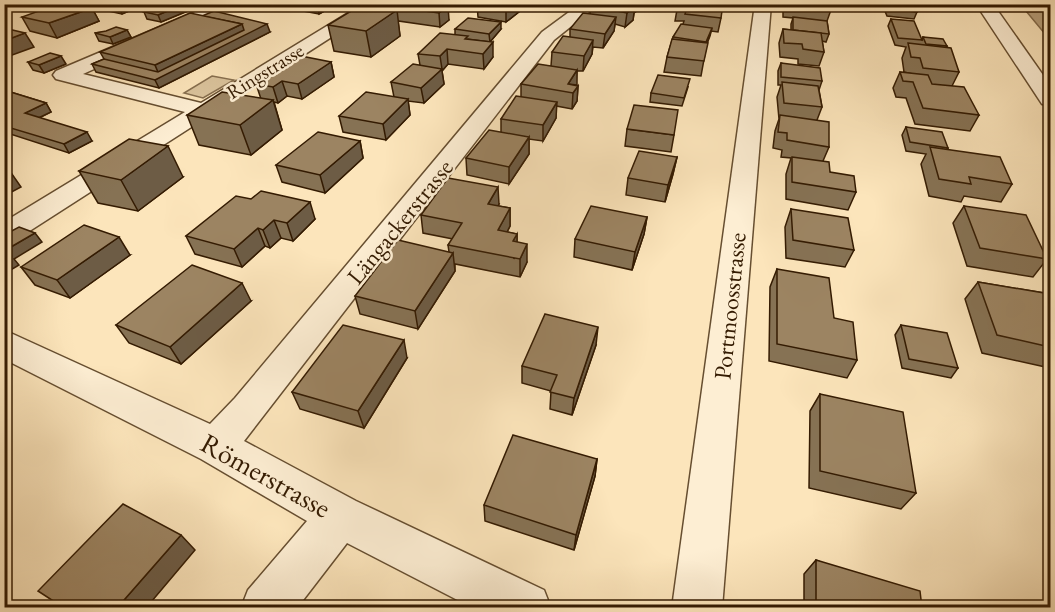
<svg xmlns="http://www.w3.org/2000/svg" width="1055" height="612" font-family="'EB Garamond',serif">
  <rect width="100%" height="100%" fill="#fce5bb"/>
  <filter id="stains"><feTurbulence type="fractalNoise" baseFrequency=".00333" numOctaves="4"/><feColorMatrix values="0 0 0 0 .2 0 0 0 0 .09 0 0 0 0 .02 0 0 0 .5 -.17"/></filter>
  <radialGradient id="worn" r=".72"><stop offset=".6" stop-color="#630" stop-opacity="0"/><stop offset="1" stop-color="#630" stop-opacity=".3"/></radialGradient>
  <path fill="#dac39c" stroke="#876f4f" stroke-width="1.5" d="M212,76L234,80L203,98L184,93Z"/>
  <path fill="#b8a07c" stroke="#836b4b" stroke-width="1.5" d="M1021,5H1050V40Z"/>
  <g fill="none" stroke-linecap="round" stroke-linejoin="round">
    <g stroke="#664e30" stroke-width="3">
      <g id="minor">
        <path d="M363,4H383L14,241L4,244V222L185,112L56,79L53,75L56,71L207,7L215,12L213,16L83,74L201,103Z"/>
        <path d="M580,4H599L554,40L244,441L356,501L544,590L551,608H473L347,543L297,608H241L248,590L307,521L201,459L4,359V330L210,424L235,398L542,32Z"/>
        <path d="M755,4H771L722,608H672Z"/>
        <path d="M976,4H993L1050,85V105L1042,104Z"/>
      </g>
    </g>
    <use href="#minor" fill="#fdeed3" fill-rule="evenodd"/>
  </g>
  <g fill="#867254" stroke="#341b02" stroke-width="1.5">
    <path d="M94,4H145L122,14L95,8Z"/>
    <path d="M280,4H337L319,14L293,9L292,7Z"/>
    <path d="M436,4L449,20L440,27L398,21L400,36L371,57L334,51L328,25L381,8L380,5Z"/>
    <path d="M477,4H524V8L506,22L478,17Z"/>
    <path d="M593,4H639L638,10L634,13L633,20L625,27L615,24L614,31L603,48L593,47L592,54L583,71H577L576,85L578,86L577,101L572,109L556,106V118L543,141L529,139V154L509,184L467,175L466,158L501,132V119L521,97V84L551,66L552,52L570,37V29L590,14L591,6Z"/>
    <path d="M678,4L721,18L718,32L711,31L707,43L701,76L664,72L667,57L673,37L683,24L684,21H675Z"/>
    <path d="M783,4H831L832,7L827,21L829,34L826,42L822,41L824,52L819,66L798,64V59L780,57L779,43L783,29L791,30V24L793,18L783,17Z"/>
    <path d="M882,4H914L917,12L914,19L887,16Z"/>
    <path d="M92,8L99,21L57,38L30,31L22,17Z"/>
    <path d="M190,10L161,22L147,19L144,12Z"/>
    <path d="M202,16L270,32L159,88L96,72L92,64L104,59L100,52Z"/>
    <path d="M891,19L922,40L923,37L947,46L946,48L959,72L952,86L979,115L970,131L915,124L906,98L896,97L893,88L900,72L913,74L904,72L902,58L906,47L895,45L888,26Z"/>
    <path d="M455,29H501L490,42L468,39V40L493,57L484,69L448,64L442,71L444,84L424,103L408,101L410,115L386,140L343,132L339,116L394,97L391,82L420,65L418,54L455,35Z"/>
    <path d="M127,30L131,37L113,44L99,41L95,33Z"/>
    <path d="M28,62L66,64L44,73L33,70Z"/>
    <path d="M331,62L334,77L302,99L287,96L278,103L274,102L282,130L251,155L199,145L187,115L261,99L256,84Z"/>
    <path d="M781,63L822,81L819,90L822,107L817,120L829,147L823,161L830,172L856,192L848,210L786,199V174L791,158L781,157L782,150L773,148L775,131L779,119L777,97L781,85H778V71Z"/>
    <path d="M688,87L682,106L650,102L651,93Z"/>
    <path d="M4,90L46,103L51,112L39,118L92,141L69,153L4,132Z"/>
    <path d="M906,127L948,148L947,149L1012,184L1001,202L964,196L961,202L929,196L921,164L926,154L906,151L902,135Z"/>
    <path d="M627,129L674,135L671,152L625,146Z"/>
    <path d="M360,141L363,158L325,193L282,182L276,165Z"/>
    <path d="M677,157L673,174L665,202L626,195L628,178Z"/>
    <path d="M79,171L183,177L138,211L98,203Z"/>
    <path d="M251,199L315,219L293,241L281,238L270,248L265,246L242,267L195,254L186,236Z"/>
    <path d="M499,204L498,206L510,208V226L507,232L517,234V242L527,262L520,277L455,264V271L418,329L360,314L355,296L449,252L448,245L453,239L423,233L421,215Z"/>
    <path d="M964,206L1047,259L1033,277L967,266L953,223Z"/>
    <path d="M791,209L854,250L845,267L786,258L785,227Z"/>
    <path d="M647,217L644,234L632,270L574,257L575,239Z"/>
    <path d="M130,255L70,298L35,285L21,267Z"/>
    <path d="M777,269L834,318L857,360L847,378L769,361L770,287Z"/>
    <path d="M978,282L1050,294V368L982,353L965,299Z"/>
    <path d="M251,301L181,364L129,343L116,325Z"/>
    <path d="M901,325L958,368L951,378L902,368L895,335Z"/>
    <path d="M596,345L572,415L550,409L551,391L522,383V366Z"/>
    <path d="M407,358L364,428L300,409L292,392Z"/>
    <path d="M820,394L916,493L901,509L809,488L810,411Z"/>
    <path d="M597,459L595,476L574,550L485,521L484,505Z"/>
    <path d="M816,560L922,608H804V574Z"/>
  </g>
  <g fill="#6d5c45" stroke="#341b02" stroke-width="1.5">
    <path d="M118,4H145L122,14Z"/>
    <path d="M184,4H188L190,10L161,22L158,15Z"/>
    <path d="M317,4H337L319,14Z"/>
    <path d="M511,4H524V8L506,22V8Z"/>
    <path d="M630,4H639L638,10L634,13L633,20L625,27L627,13L628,5Z"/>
    <path d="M448,6L449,20L440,27L439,13Z"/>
    <path d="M92,8L99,21L57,38L49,23Z"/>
    <path d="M397,10L400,36L371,57L366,31Z"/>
    <path d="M616,17L614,31L603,48L605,34Z"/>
    <path d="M501,22V29L490,42L489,34Z"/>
    <path d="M242,24H267L270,32L159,88L155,80L160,77L155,65Z"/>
    <path d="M712,28L710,36L705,49L706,42Z"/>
    <path d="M127,30L131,37L113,44L110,37Z"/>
    <path d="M25,33L34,47L4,58V41Z"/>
    <path d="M593,40L592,54L583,71L584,56Z"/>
    <path d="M493,42V57L484,69L483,54Z"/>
    <path d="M447,49L448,64L442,71L444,84L424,103L421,88L442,69L440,56Z"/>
    <path d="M61,56L66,64L44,73L39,65Z"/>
    <path d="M331,62L334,77L302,99L298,84Z"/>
    <path d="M577,70V85L568,84Z"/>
    <path d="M282,81L287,96L278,103L273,87Z"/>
    <path d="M578,86L577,101L572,109L573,93Z"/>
    <path d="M408,99L410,115L386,140L383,124Z"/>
    <path d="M273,100L282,130L251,155L240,125Z"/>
    <path d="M557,102L556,118L543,141V125Z"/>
    <path d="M46,103L51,112L30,122L25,113Z"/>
    <path d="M87,132L92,141L69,153L64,144Z"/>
    <path d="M529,137V154L509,184V167Z"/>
    <path d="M360,141L363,158L325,193L320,175Z"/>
    <path d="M168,146L183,177L138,211L121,180Z"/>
    <path d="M677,157L673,174L665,202L668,185Z"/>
    <path d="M4,164H5L21,187L4,196Z"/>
    <path d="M498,187L499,204L489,222L488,204Z"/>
    <path d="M310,202L315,219L293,241L287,223Z"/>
    <path d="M510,208V226L499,248L498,230Z"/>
    <path d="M647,217L644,234L632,270L635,252Z"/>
    <path d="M274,220L281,238L270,248L263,230Z"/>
    <path d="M258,228L265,246L242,267L234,249Z"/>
    <path d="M35,233L42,242L14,259L19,265L4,274V251Z"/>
    <path d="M517,234V252L514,259L513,241Z"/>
    <path d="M119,237L130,255L70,298L57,280Z"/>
    <path d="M527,244V262L520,277V259Z"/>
    <path d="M453,253L455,271L418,329L415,311Z"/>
    <path d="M242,283L251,301L181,364L170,347Z"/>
    <path d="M598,327L596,345L572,415L574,398Z"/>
    <path d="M404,340L407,358L364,428L358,411Z"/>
    <path d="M4,458L10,463L4,468Z"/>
    <path d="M597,459L595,476L574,550L576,535Z"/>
    <path d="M181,535L195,550L146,608H117Z"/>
  </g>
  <g fill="#9c8462" stroke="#341b02" stroke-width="1.5">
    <path d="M58,4H76L92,8L49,23L22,17Z"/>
    <path d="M162,4H184L158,15L144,12Z"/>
    <path d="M381,4H435L448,6L439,13L380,5Z"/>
    <path d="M484,4H511L506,8Z"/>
    <path d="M593,4H630L628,5L635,7L627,13L591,6Z"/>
    <path d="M678,4H723L721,18L685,14L687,8L677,7Z"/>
    <path d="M799,4H831L832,7Z"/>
    <path d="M888,4H914L917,12L890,9Z"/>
    <path d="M361,5L397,10L366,31L328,25Z"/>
    <path d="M214,11L267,24L155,80L92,64L104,59L158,72L244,30L242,24L202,16Z"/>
    <path d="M190,13L242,24L155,65L100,52Z"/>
    <path d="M583,13L616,17L605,34L570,29Z"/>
    <path d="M793,17L827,21L829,34L793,30Z"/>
    <path d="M468,18L501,22L489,34L455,29Z"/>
    <path d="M891,19L914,21L922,40L898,38Z"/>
    <path d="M681,24L712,28L706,42L673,37Z"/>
    <path d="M116,27L127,30L110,37L95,33L106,31Z"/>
    <path d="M4,28L25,33L4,41Z"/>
    <path d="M783,29L821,33L824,52L803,49L802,44L784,43Z"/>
    <path d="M440,33L468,36L465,39L493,42L483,54L447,49L440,56L418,54Z"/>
    <path d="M563,36L593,40L584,56L552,52Z"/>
    <path d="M923,37L943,39L947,46L926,44Z"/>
    <path d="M672,39L708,43L704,61L667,57Z"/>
    <path d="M908,43L951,48L959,72L923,68L920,58L911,57Z"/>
    <path d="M50,53L61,56L39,65L28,62Z"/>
    <path d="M301,56L331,62L298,84L282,81L273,87L256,84Z"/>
    <path d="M781,63L820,68L822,81L781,77Z"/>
    <path d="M413,64L442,69L421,88L391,82Z"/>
    <path d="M538,64L577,70L568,84L578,86L573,93L521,84Z"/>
    <path d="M900,72L928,75L932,84L964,87L979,115L923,108L913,82L903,81Z"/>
    <path d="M658,75L690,79L684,98L651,93Z"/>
    <path d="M782,82L818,86L822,107L784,103Z"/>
    <path d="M4,90L46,103L25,113L87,132L64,144L4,126Z"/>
    <path d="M222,92L273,100L240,125L187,115Z"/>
    <path d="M366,92L408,99L383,124L339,116Z"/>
    <path d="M516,96L557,102L543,125L501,119Z"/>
    <path d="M634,105L678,110L674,135L627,129Z"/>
    <path d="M780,115L829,122V147L787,140V133L778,132Z"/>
    <path d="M906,127L942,132L948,148L910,142Z"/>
    <path d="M489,130L529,137L509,167L466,158Z"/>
    <path d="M318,132L360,141L320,175L276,165Z"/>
    <path d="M129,139L168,146L121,180L79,171Z"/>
    <path d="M930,147L1000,157L1012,184L969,177L971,184L939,179Z"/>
    <path d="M639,151L677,157L668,185L628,178Z"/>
    <path d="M792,157L829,162L830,172L854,176L856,192L792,182Z"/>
    <path d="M448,178L498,187L488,204L510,208L498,230L517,234L513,241L527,244L520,259L448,245L462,223L421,215Z"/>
    <path d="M261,191L310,202L287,223L274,220L263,230L258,228L234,249L186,236L236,196L251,199Z"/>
    <path d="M591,206L647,217L635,252L575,239Z"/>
    <path d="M964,206L1026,215L1047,259L980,248Z"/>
    <path d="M791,209L848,218L854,250L793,240Z"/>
    <path d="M84,225L119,237L57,280L21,267Z"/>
    <path d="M19,227L35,233L4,251V235Z"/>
    <path d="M398,240L453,253L415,311L355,296Z"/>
    <path d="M4,253L11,256L4,259Z"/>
    <path d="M192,265L242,283L170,347L116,325Z"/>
    <path d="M777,269L829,278L834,318L853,322L857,360L777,344Z"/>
    <path d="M978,282L1050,294V347L997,335Z"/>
    <path d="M545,314L598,327L574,398L550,392L557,375L522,366Z"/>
    <path d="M343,325L404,340L358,411L292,392Z"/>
    <path d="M901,325L947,333L958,368L909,359Z"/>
    <path d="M820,394L903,412L916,493L820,471Z"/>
    <path d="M513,435L597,459L576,535L484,505Z"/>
    <path d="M123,504L181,535L117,608H64L38,591Z"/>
    <path d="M816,560L920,591L922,608H816Z"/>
  </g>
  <g text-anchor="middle" stroke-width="5" stroke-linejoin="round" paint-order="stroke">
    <g font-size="20" fill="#341b02" stroke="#fdeed3">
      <text transform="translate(265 71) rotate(-32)" y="7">Ringstrasse</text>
    </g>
    <g font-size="24" fill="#341b02" stroke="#fdeed3">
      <text transform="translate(400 222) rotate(-51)" y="8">Längackerstrasse</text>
      <text transform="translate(730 306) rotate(-84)" y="8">Portmoosstrasse</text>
    </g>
    <g font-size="28" fill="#341b02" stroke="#fdeed3">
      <text transform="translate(266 475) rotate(29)" y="10">Römerstrasse</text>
    </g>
  </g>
  <rect width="1055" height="612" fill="none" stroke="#fce5bb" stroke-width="24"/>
  <rect x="6" y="6" width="1043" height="600" fill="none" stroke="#341b02" stroke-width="3"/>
  <rect x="12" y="12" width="1031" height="588" fill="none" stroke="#341b02" stroke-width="1.5"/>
  <rect width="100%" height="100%" filter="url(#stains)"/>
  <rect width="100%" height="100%" fill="url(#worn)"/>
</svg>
